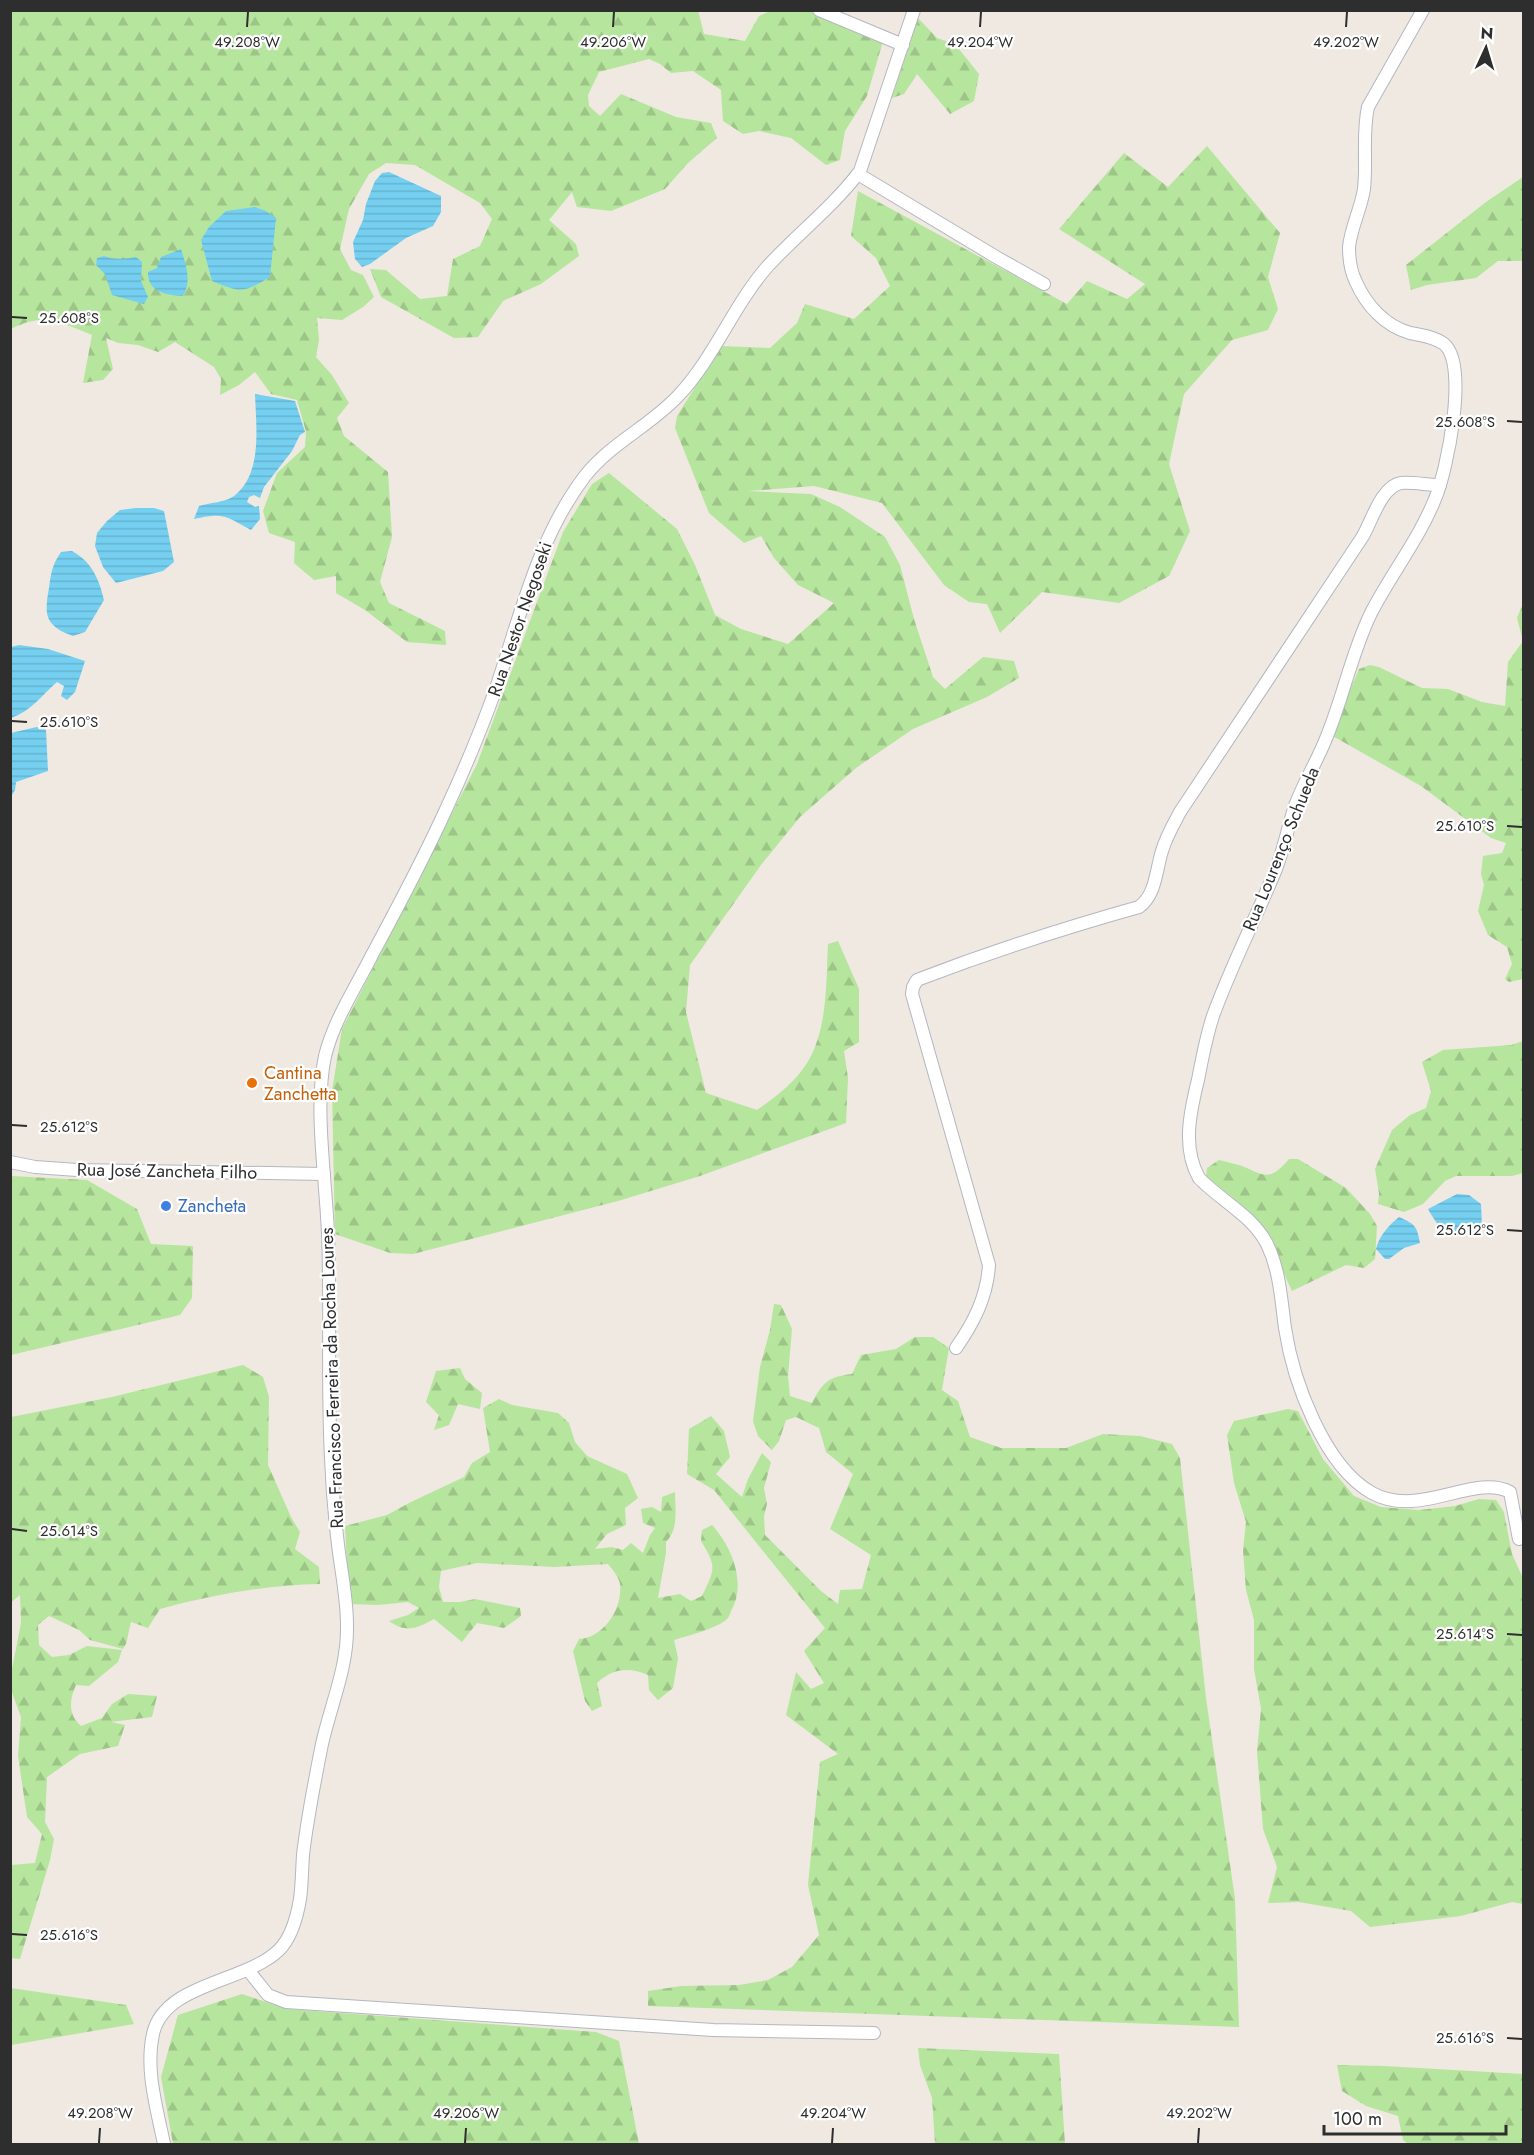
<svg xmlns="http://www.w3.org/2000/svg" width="1534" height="2155" font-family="Jost,sans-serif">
  <defs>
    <pattern id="forest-firs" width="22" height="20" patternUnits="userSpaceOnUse" patternTransform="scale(1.5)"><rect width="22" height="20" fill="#b6e59e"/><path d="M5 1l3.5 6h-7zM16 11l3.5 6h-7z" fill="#9dc588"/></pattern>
    <pattern id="water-rules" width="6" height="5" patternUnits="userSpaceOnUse" patternTransform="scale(1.5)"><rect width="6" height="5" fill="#75cff0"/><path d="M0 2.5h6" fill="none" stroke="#66b2ce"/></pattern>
  </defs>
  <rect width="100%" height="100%" fill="#efe9e1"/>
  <g fill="url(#forest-firs)">
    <path d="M698,10L704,34L745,41L759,16L770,11L810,10L847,29L883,41L867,96L845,131L840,160L826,165L791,138L759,131L743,134L723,121L721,90L693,71L671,73L660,64L649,59L599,72L588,95L589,106L600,116L621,94L676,117L711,123L717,138L688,163L665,189L611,211L577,207L572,192L549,220L576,244L579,256L541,284L503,301L478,337L454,338L381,297L370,269L386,270L420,299L447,296L453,259L480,246L492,219L480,203L415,165L386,163L369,174L349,209L340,249L351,270L363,275L374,297L363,307L342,320L317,318L319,340L316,357L332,375L349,403L337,418L344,436L388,472L392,537L380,582L389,603L445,631L446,645L407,642L365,610L336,593V576L314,580L294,563L295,542L269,533L263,511L277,473L305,447L306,432L297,400L271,394L255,372L239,385L220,395L221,379L214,367L175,342L158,352L138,345L118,343L106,338L113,369L103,380L83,383L92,335C60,322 44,312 11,329V11Z"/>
    <path d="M917,17L937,38L955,44L979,74L974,101L950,114L917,74L904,94L892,98Z"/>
    <path d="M1207,146L1280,233L1268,277L1278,309L1268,330L1232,340L1184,394L1169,464L1190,531L1169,576L1119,603L1042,592L1000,633L987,604L969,602L944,585L882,503L814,486L748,491L811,494L840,507L885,537L900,565L914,619L933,677L945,689L983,657L1014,661L1019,678L987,697L913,729L856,768L800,817L761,865L690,965L686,1012L706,1093L757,1110C776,1097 795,1082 807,1063C828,1029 826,982 828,944L838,941L859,989V1042L844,1051L848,1078L846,1123L700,1176L618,1201L413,1254L390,1253L335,1234L332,1091L342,1029L477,764L563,532L592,484L609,473L677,529L695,565L715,615L741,629L788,644L834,603L798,585L774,558L761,536L744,543L709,513L675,428L677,416L721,346L770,348L797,323L805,304L854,319L890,286L876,258L851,236L858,191L1067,304L1087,281L1127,299L1145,284L1059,229L1124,153L1168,187Z"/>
    <path d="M1523,177V261H1498L1476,278L1427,285L1411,290L1406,265L1486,202Z"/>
    <path d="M1523,603V979L1509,982L1505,979L1512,964L1507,947L1488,935L1478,911L1484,885L1481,874L1483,856L1502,853L1506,843L1491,838L1421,786L1331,735L1359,669L1370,665L1379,667L1422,688L1448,689L1482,702L1505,706L1508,662L1523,641L1517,618Z"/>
    <path d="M1523,1041V1173L1512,1176H1456L1445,1181L1423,1204L1404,1212L1378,1204L1379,1193L1375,1169L1392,1130L1410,1115L1426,1108L1431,1091L1422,1062L1443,1050L1511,1045Z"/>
    <path d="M1289,1159H1298L1346,1188L1370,1214L1377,1226L1375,1259L1364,1268L1346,1265L1292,1291C1280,1267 1273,1241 1256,1219C1247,1207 1219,1188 1206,1176L1207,1168L1219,1160C1226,1162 1232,1163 1239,1165C1264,1174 1268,1184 1289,1159Z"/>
    <path d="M11,1176L87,1180L137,1209L151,1244L193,1246L192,1298L180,1315L11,1355Z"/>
    <path d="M774,1304L781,1305L792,1329L788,1376L790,1396L812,1403C823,1382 828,1377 852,1374L861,1355L896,1349L915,1337H933L949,1348L942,1390L958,1401L970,1437L1001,1448H1066L1103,1434L1140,1436L1172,1444L1180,1458L1206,1698L1235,1899L1239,2027L648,2006V1991L681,1986L739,1985L768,1980L792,1967L819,1935L808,1885L820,1762L838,1754L786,1715L796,1672L811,1689L824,1683L804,1651L825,1628L714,1490L687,1474L689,1429L711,1416L724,1431L730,1457L716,1474L742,1497L748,1479L762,1453L771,1462L764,1488L767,1504L764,1516L765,1535L821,1591L838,1604L840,1590L862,1589L871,1555L830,1529L853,1474L826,1452L819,1428L796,1417L786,1420L779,1441L772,1450L758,1436L753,1421L760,1367L770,1330Z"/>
    <path d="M243,1365L263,1377L269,1397L268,1465L291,1517L300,1532L295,1549L319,1567L320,1584C266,1585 212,1595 160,1609L148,1628L131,1622L126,1644L123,1649L90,1640L79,1630L49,1616L38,1625L39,1645L52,1657L69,1655L87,1646L122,1650L118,1662L89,1686L76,1685C69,1701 68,1714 81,1726L102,1718L112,1704L128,1694L157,1696L152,1717L111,1722L125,1725L118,1746L80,1754L47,1777L45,1822L54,1839L50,1860L20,1959L11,1958V1865L35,1863L42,1834L27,1817L18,1756L21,1717L11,1690V1674L21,1623L20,1595L10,1603L11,1417L112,1397Z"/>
    <path d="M460,1368L465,1379L482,1393L480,1409L458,1404L449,1425L434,1430L439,1415L426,1402L436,1371Z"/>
    <path d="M499,1399L512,1405L558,1413L569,1423L575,1442L587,1456L627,1474L638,1498L625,1508L626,1525L607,1534L595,1549L612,1547L623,1550L631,1543L643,1553L650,1535L655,1528L643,1523L641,1509L652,1507L661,1512L662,1497L675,1492C675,1509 679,1529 666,1542V1553L658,1598L680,1594L691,1601L702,1596C715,1569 717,1567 701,1541L702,1530L712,1525C732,1547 747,1583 731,1611C730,1614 729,1617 727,1619C718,1628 687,1636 674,1640L678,1658L673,1688L658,1700L649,1690L648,1675C629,1667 613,1668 597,1683L602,1706L592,1711L585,1701L573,1651L579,1639C604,1638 623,1608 620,1584C619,1577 612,1569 608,1564L554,1567L477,1563L441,1571L439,1587L443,1602H460L475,1599L520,1608L521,1616L504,1628L477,1623L462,1642L434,1619C416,1629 406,1633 389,1621L408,1615L419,1608L408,1602L378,1605L349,1604L345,1526L387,1515L411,1502L464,1477L472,1463L490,1452L483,1408Z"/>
    <path d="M1288,1409L1298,1411L1323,1459L1354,1496L1381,1507L1419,1510L1455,1506L1479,1499L1496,1500L1504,1512L1512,1554L1523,1578V1904L1512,1902L1461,1916L1370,1927L1351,1911L1299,1902L1268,1903L1277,1867L1263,1829L1257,1751L1261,1709L1254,1669V1620L1246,1590L1243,1550L1246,1522L1234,1483L1227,1435L1234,1421Z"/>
    <path d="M11,1988L126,2005L134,2024L11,2045Z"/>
    <path d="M242,1994L287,2009L596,2032L619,2041L639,2144H173L161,2077L178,2015Z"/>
    <path d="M918,2048L1059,2054L1065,2144H935L932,2098L920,2065Z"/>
    <path d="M1337,2065L1384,2066L1523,2074V2144H1408L1403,2140L1398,2116L1366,2106L1342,2091Z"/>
  </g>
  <g fill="url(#water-rules)">
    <path d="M389,172L441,196V212L433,226L406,238L370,264L362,267L355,259L353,242L363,220L366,204L375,181L382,173Z"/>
    <path d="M255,207L266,211L276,218L270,277C243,293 241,293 212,281L201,240L209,227L226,211Z"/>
    <path d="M181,249C186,265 192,281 183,296C167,295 147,292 148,272L157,268L161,257Z"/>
    <path d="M104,256C114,260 125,259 136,257L142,262L141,281L148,297L144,304L112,295L105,274L96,265L97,258Z"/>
    <path d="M255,394L295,401L305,432L300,435L292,451L264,487L260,498L254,495L249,497L247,502L255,507L259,506L260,519L251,530C226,516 224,512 194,519L199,506C209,503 226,502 234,496C263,474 256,426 255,394Z"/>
    <path d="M136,508H154L164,511L174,562L163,571L116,583L103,567L95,546L97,533L107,521L120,510Z"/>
    <path d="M72,551C92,562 99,579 104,600L85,632L73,636C45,626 44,615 49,588C51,573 52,565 61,552Z"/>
    <path d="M19,645L48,649L85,661L75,692L67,700L61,696L64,686L57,682C41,696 31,711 11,718V647Z"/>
    <path d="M41,726L46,730L48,771L16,782L15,790L11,797V733Z"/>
    <path d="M1457,1194L1469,1195L1481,1204L1482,1226C1450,1233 1446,1241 1428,1209Z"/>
    <path d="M1399,1217C1415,1224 1417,1226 1420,1243L1404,1248L1389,1259H1385L1376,1249C1379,1236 1389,1225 1399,1217Z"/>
  </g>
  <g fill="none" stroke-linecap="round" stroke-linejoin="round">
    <g stroke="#b4b7c1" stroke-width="14">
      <g id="minor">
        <path d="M819,10L903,45"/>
        <path d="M1423,10L1368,107C1362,134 1367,162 1364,189C1361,209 1351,227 1349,247C1349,258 1351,272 1356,282C1366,305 1385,326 1410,333C1421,335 1435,337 1444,344C1469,364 1447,471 1435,499C1419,539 1391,574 1371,613C1351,654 1343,699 1325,741C1316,763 1303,784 1295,806C1288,827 1284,848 1276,869C1256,918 1231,966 1213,1016C1206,1037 1202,1059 1198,1080C1190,1112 1182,1148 1199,1178C1221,1201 1252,1215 1267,1244C1280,1271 1281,1299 1285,1328C1293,1381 1324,1466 1372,1493C1419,1519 1474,1473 1510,1492L1519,1539"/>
        <path d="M858,174L996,257L1044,284"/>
        <path d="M10,1162L35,1167L77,1170L324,1174"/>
        <path d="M956,1348C974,1322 987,1297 989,1265L912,994L913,987L917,980C990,952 1064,928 1139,907C1156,895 1156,870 1162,851C1166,837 1173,825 1180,812L1363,536C1372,520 1382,486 1401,483C1413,482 1428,485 1440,485"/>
        <path d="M248,1970L268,1995L286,2002L713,2030L874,2033"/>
        <path d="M164,2144C157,2109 145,2070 153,2034C164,1983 245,1983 279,1950C292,1937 297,1917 300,1899C302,1885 302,1869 303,1855C307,1820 315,1779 322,1744C331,1704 348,1667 347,1625C347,1595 340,1566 337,1536C334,1510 332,1484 331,1458C327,1384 331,1309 328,1234C326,1180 314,1108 325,1056C334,1020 356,987 372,955C399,905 425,856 448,805C465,768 481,730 495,691C520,618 537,539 585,476C611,443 650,426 678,396C714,358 733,306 767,267C797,234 833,207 860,171L914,10"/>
      </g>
    </g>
    <use href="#minor" stroke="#fff" stroke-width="12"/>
  </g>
  <path fill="none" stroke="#2e2e2e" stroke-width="2" d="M247,27L248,12M613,27L614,12M980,27L981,12M1346,27L1347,12M12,317L27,318M1507,421L1522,422M12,721L27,722M1507,826L1522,827M12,1125L27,1126M1507,1230L1522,1231M12,1529L27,1531M1507,1634L1522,1635M12,1934L27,1935M1507,2038L1522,2039M99,2143L100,2128M465,2143L466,2128M832,2143L833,2128M1198,2143L1199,2128"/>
  <circle fill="#e8710a" stroke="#fff" stroke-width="2" cx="252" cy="1083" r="6"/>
  <circle fill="#3f7fe0" stroke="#fff" stroke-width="2" cx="166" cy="1206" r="6"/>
  <g text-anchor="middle" stroke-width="4.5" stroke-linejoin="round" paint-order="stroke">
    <g font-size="18" fill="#2e2e2e" stroke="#fff">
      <text transform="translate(520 619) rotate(-71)" y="6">Rua Nestor Negoseki</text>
      <text transform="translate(1281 849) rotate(-68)" y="6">Rua Lourenço Schueda</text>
      <text transform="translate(167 1171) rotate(1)" y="6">Rua José Zancheta Filho</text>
      <text transform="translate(332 1378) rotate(-92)" y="6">Rua Francisco Ferreira da Rocha Loures</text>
    </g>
    <g font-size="18" fill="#c56008" stroke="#fff" text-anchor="start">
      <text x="264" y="1079">Cantina<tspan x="264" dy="21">Zanchetta</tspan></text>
    </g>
    <g font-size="18" fill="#366cbe" stroke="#fff" text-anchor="start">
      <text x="178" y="1212">Zancheta</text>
    </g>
  </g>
  <g font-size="15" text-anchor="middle" fill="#2e2e2e" stroke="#fff" stroke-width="4.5" stroke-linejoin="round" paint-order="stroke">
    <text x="247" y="47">49.208°W</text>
    <text x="613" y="47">49.206°W</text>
    <text x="980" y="47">49.204°W</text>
    <text x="1346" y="47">49.202°W</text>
    <text x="69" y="323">25.608°S</text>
    <text x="1465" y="427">25.608°S</text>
    <text x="69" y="727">25.610°S</text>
    <text x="1465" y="831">25.610°S</text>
    <text x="69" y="1132">25.612°S</text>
    <text x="1465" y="1235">25.612°S</text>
    <text x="69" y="1536">25.614°S</text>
    <text x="1465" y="1639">25.614°S</text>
    <text x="69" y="1940">25.616°S</text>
    <text x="1465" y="2043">25.616°S</text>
    <text x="100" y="2118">49.208°W</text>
    <text x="466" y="2118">49.206°W</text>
    <text x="833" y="2118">49.204°W</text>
    <text x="1199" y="2118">49.202°W</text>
  </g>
  <rect width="1534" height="2155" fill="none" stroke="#2e2e2e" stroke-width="24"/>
  <g transform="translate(1486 48) rotate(4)" stroke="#ffffff" stroke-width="4.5" paint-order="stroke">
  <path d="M0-4.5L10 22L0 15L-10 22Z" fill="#2e2e2e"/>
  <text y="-9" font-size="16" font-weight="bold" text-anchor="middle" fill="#2e2e2e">N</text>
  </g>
  <path d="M1324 2125v9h182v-9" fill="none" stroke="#2e2e2e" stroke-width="3"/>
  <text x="1333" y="2125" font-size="18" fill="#2e2e2e" stroke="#ffffff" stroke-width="4.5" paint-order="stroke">100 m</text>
</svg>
